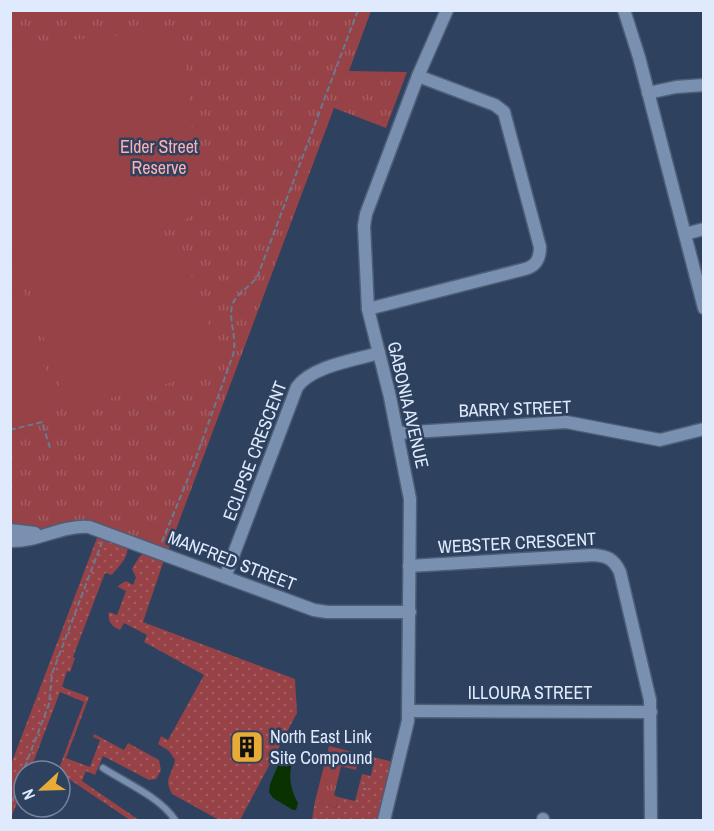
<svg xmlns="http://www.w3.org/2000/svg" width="714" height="831" font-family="'Archivo Narrow',sans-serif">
  <defs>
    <pattern id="grass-dots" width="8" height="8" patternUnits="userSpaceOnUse" patternTransform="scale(1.5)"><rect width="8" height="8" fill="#964246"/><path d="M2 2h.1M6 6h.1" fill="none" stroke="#a45d62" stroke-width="1.8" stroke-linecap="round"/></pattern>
    <pattern id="park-tufts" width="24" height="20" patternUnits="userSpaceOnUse" patternTransform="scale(1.5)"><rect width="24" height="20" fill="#964246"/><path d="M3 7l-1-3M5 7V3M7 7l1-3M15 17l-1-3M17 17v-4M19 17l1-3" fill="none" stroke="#a45d62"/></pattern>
  </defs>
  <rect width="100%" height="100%" fill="#2e415f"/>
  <g fill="url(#grass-dots)">
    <path d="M98,535L128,545C127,561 121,563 112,575L105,573L73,657L75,658L70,672L67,671L62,687L89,697L66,758L90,767L100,740L93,737L94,734L124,750L128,743L159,760L161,770L156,779L149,780L103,756L95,775L86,771L82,781L139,820H130L60,773L58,771L84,702L60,692L30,771H24V786L10,820V767Z"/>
    <path d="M145,552L164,560L143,622L295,679L297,713L240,820H219L172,794C163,778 172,776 175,760L169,751L158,744L161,736L168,740L204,675L144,642L147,635L124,623L120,630C112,627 107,621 109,612L117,615L126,591L118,587L119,585L126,581L133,585L136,578L132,569L139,557Z"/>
    <path d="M345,750L393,762L378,820H312L315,801L336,808L338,797L355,801L362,774L371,776L374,760L359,756L356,770L340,766Z"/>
  </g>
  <g fill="url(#park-tufts)">
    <path d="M10,11H371L349,71L407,72L386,128L334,108L168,551L102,526L40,530L11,528Z"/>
    <path d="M329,746L345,750L334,795L338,797L336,808L315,801Z"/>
  </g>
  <g fill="#964246">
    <path d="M182,30L200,210L181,222L146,233L176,252L184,262L195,284L216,346L214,371L90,403L89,399L71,403L62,398L59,381H56L31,293L11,251V48L36,43Z"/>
    <path d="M23,287L54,405L35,409L37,421L11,427V290Z"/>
  </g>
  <path fill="#0a3200" d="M286,753L293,760C288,774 290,789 298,803L296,810H293L273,798L269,792L270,784L281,758Z"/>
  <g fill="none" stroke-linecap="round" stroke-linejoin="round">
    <g stroke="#4e5e77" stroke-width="9">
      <path id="service" d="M103,768C126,783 160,797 175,820"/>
    </g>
    <g stroke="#4e5e77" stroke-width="15">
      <g id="minor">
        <path d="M624,10L639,57L704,308"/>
        <path d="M648,93L676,87L704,85"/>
        <path d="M685,234L704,229"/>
        <path d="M368,309L525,269C536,266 540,259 540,247L504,112L495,105L418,76"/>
        <path d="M398,433L566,422L660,440L704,429"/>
        <path d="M10,530L35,533"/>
        <path d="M10,541C38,542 61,525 89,527L314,610L327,612H410"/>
        <path d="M409,566L594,555C607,556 614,559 620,572L650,700L651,820"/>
        <path d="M225,577L297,387C312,366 355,360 379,353"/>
        <path d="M409,711L651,712"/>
        <path d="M543,819V820"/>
        <path d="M384,820L408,721L410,499L390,397L368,309L364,226L366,214L418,76L447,10"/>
      </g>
    </g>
    <g stroke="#6a7a94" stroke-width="2" stroke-dasharray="6 3" stroke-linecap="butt">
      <path d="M10,430L42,422L50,448"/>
      <path d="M162,542L193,466L233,355C238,337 227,319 233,303C238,292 252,286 258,275L358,10"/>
      <path d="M363,789H366"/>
      <path d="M10,810L16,790L49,704L52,674L102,542"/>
    </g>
    <use href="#service" stroke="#7a90b1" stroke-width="6"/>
    <use href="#minor" stroke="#7a90b1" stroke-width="12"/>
  </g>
  <defs>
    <g id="building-square" transform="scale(1.725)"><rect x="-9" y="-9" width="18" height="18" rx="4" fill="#e9ab38" stroke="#2e415f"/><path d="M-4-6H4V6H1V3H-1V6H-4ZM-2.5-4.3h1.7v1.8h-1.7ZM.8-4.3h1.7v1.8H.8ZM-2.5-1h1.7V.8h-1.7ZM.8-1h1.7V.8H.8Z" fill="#111"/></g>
  </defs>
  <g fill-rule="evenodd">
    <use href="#building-square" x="247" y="747"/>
  </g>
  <g text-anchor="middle" stroke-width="5" stroke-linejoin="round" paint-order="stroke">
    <g font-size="18" fill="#fbb0b1" stroke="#2e415f">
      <text x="159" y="153">Elder Street<tspan x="159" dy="21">Reserve</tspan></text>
    </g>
    <g font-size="18" fill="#dfebfd" stroke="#2e415f">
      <text transform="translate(408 405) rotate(77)" y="6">GABONIA AVENUE</text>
      <text transform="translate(515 409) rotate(-2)" y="6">BARRY STREET</text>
      <text transform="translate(255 451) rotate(-69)" y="6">ECLIPSE CRESCENT</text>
      <text transform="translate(517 543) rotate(-3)" y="6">WEBSTER CRESCENT</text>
      <text transform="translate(232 561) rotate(21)" y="6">MANFRED STREET</text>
      <text x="530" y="699">ILLOURA STREET</text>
    </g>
    <g font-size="18" fill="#dfebfd" stroke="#2e415f" text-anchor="start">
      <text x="270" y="743">North East Link<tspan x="270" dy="21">Site Compound</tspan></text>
    </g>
  </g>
  <rect width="714" height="831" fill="none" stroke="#dfebfd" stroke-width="24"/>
  <g transform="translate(42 789) rotate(248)"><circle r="28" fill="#2e415f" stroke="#75859e" stroke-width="1.5"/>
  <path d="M0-4.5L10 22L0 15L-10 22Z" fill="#e9ab38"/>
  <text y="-9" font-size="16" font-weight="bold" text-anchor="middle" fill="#dfebfd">N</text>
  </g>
</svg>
